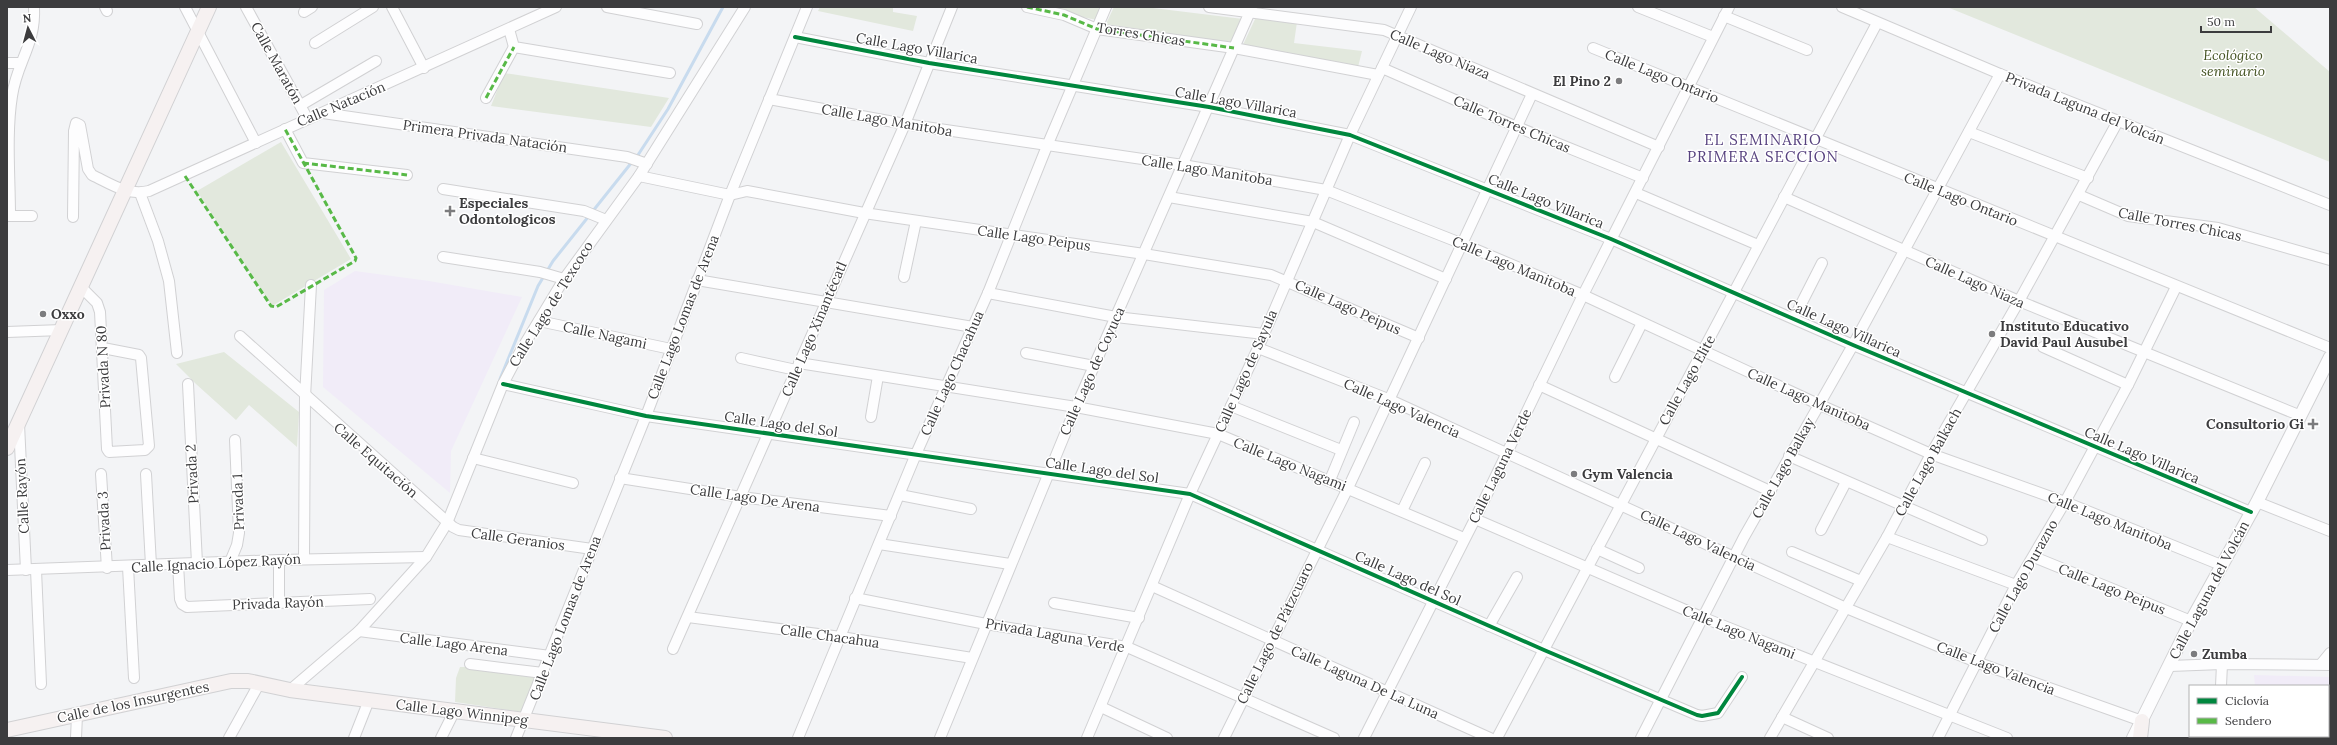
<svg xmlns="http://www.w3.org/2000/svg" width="2337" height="745" font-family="Lora,serif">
  <rect width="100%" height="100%" fill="#f3f4f6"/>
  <g fill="#f1ecf8">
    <path d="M355,271L429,281L522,297L451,451L450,493L323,387L324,290Z"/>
    <path d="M2254,675L2330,677V738H2256V736H2328V686H2255Z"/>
  </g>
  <g fill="#e2e8dd">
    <path d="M820,7H893V12L917,16L913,31L818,11Z"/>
    <path d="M1034,7H1102L1097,20Z"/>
    <path d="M1114,7H1145L1243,19L1231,43L1106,24Z"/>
    <path d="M1947,7H2254L2330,72V162Z"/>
    <path d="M1256,17L1297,22L1294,43L1362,51L1358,67L1241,49Z"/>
    <path d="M504,73L669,98L651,127L491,106Z"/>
    <path d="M281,142L351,259L272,306L197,191Z"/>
    <path d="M224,352L299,412L297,447L249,405L236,420L196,384L176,364Z"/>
    <path d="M460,667H465L537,676L522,712L455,702L456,678Z"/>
  </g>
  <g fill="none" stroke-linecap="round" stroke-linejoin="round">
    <g stroke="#c8dbee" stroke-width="3">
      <path d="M636,158L668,109L723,7"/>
      <path d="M500,379L538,286L553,261L632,162"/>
    </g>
    <g stroke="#d1d1d3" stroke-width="12">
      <g id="minor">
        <path d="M105,7L107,11"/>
        <path d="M185,7L256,143"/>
        <path d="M246,7L307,118"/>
        <path d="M392,7L424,68"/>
        <path d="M607,7L697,24"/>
        <path d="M1027,7L1064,15L1097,29L1234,48L1378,75"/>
        <path d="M1209,7L1384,30L1659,147"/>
        <path d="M1638,7L1713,37"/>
        <path d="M1842,7L2000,74L2330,205"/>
        <path d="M304,12L312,7"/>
        <path d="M1724,16L1807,50"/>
        <path d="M509,29L514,47L670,73"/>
        <path d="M795,37L929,63L1209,107L1350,135L1611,239L1853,345L2251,512"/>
        <path d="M315,43L373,7"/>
        <path d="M1593,48L2330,348"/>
        <path d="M7,63H21"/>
        <path d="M1382,68L1517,127L1643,178"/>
        <path d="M486,98L514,47"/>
        <path d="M769,99L905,124L1183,165L1326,190L1463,244L1583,295L1818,404L1931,454L2065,502L2221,565"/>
        <path d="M301,105L376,61"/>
        <path d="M323,113L627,157L647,164"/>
        <path d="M285,129L303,163L407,175"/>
        <path d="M1969,132L2088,178"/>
        <path d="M639,176L730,195L747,191L864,213L1144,254L1271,275L1419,338"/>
        <path d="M443,189L584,211L606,220"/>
        <path d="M140,193L158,241L169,281L177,353"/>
        <path d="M1636,193L1758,245"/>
        <path d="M2079,195L2128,216L2218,228L2330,260"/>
        <path d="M1169,197L1313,222L1446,279"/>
        <path d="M1784,197L2019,301L2301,416"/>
        <path d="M7,216H32"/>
        <path d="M10,216C10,177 6,134 12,96C17,61 36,45 34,7"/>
        <path d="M73,217L74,131L76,123L80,125L88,169L92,175C111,184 127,196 149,191L556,7"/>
        <path d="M443,257L540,272L564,279"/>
        <path d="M904,277L916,221"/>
        <path d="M697,280L973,327"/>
        <path d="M82,288L97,303L100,312L107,449L109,452L145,450L149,446L141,358L139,355L103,348"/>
        <path d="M988,293L1116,317L1264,334"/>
        <path d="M1794,318L1822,263"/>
        <path d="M539,321L671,349"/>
        <path d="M7,332L62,330"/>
        <path d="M240,336L453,527L459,530L592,549"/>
        <path d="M2043,347L2128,385"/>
        <path d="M1258,348L1388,399L1846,608L1976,662L2142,721"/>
        <path d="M1026,353L1094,366"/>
        <path d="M741,358L796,370"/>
        <path d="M799,363L1076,407L1218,434L1464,538"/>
        <path d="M1615,377L1642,323"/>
        <path d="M188,384L197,563"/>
        <path d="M503,384L646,416L1190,494L1544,650L1697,715L1702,716L1718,713L1742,677"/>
        <path d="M1539,385L1770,491"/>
        <path d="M1231,406L1341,450"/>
        <path d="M871,417L878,376"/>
        <path d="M19,424L26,570"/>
        <path d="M1789,456L1982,540"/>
        <path d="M473,458L573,483"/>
        <path d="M101,474L107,568"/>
        <path d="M146,474L151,565"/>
        <path d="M620,478L741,497L891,516"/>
        <path d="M1330,480L1354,422"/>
        <path d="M900,495L971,509"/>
        <path d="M2257,502L2330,531"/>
        <path d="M1402,511L1425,463"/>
        <path d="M1475,519L1704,618L2007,738"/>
        <path d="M1821,530L1846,482"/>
        <path d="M1887,537L2016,585"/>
        <path d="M879,544L1010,564"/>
        <path d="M1597,549L1639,568"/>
        <path d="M1792,552L1861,581"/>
        <path d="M2034,557L2191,621"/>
        <path d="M304,559L305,397L311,285"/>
        <path d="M279,560V603"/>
        <path d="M230,562L237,545L239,533L235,440"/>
        <path d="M178,564L180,599L182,604L187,607L370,599"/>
        <path d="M128,567L134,678"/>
        <path d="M7,570L279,560L426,557"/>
        <path d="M36,570L41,684"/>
        <path d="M1152,586L1490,738"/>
        <path d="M855,598L986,624L1127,647L1334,738"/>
        <path d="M1054,603L1139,618"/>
        <path d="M688,617L841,637L972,658"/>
        <path d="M1489,626L1517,577"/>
        <path d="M359,631L550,656"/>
        <path d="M673,649L905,124L952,7"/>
        <path d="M470,664L543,673"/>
        <path d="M2321,664L2330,653"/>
        <path d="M2170,666L2222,664L2330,665"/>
        <path d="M2221,686L2222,664"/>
        <path d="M290,690L359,631L426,557L447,523L503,384L521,350L564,279L639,176L745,7"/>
        <path d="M1101,707L1167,738"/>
        <path d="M1782,717L1828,738"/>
        <path d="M76,738L77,715"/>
        <path d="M229,738L259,684"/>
        <path d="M354,738L369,700"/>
        <path d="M441,738L454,712"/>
        <path d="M516,738L646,416L730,195L807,7"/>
        <path d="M798,738L916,454L988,293L1047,146L1106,7"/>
        <path d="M940,738L1076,407L1252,7"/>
        <path d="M1087,738L1190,494L1258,348L1350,135L1411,7"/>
        <path d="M1224,738L1348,488L1532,94"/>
        <path d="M1364,738L1475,519L1583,295L1729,7"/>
        <path d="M1497,738L1877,23"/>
        <path d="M1641,738L1744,537L1853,345L2000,74"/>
        <path d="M1770,738L1887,537L1931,454L2019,301L2118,121"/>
        <path d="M1938,738L2016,585L2065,502L2128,385L2176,287"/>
        <path d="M2221,738V736"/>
      </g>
    </g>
    <g stroke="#d1d1d3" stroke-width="14">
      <path id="tertiary" d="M2133,738L2191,621L2257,502L2330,357"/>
    </g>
    <g stroke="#d1d1d3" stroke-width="16">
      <g id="secondary">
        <path d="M7,448L209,7"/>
        <path d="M7,730L231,681H248L290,690L665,738"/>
        <path d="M2140,738L2142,721"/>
      </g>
    </g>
    <use href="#minor" stroke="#fdfdfe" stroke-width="10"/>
    <use href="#tertiary" stroke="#fdfdfe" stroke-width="12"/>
    <use href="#secondary" stroke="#f6f1f1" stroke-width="14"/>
    <g stroke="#58b947" stroke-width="3" stroke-dasharray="6 3" stroke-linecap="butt">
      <path d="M1027,7L1064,15L1097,29L1234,48"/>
      <path d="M486,98L514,47"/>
      <path d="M303,163L407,175"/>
      <path d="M185,176L271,306L276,307L355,261L356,258L285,129"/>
    </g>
    <g stroke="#fff" stroke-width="6">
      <g id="cycleway">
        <path d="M795,37L929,63L1209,107L1350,135L1611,239L1853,345L2251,512"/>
        <path d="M503,384L646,416L1190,494L1544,650L1697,715L1702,716L1718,713L1742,677"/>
      </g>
    </g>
    <use href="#cycleway" stroke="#00873e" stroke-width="4"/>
  </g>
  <g fill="#7c7c7e" stroke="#fff" stroke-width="1.5">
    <circle cx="1619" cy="81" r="4"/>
    <path d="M448 205h4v4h4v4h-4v4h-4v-4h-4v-4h4z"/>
    <circle cx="43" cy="314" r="4"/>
    <circle cx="1992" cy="334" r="4"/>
    <path d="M2311 418h4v4h4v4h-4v4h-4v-4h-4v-4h4z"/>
    <circle cx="1574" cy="474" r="4"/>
    <circle cx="2194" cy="654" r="4"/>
  </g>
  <g text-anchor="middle" stroke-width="3" stroke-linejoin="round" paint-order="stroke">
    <g font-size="14" fill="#3c3c3e" stroke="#fff">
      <text transform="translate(1141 34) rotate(9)" y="5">Torres Chicas</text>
      <text transform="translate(917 48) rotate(10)" y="5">Calle Lago Villarica</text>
      <text transform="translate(1440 54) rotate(23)" y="5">Calle Lago Niaza</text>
      <text transform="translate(277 63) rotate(61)" y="5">Calle Maratón</text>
      <text transform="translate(1662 76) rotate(22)" y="5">Calle Lago Ontario</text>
      <text transform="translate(1236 102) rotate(10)" y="5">Calle Lago Villarica</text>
      <text transform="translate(341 104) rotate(-23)" y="5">Calle Natación</text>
      <text transform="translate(2085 108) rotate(22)" y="5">Privada Laguna del Volcán</text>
      <text transform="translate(887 120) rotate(10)" y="5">Calle Lago Manitoba</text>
      <text transform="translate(1512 124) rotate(23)" y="5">Calle Torres Chicas</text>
      <text transform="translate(485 136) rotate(8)" y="5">Primera Privada Natación</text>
      <text transform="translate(1207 170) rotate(9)" y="5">Calle Lago Manitoba</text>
      <text transform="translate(1961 199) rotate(22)" y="5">Calle Lago Ontario</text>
      <text transform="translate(1546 201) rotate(22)" y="5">Calle Lago Villarica</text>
      <text transform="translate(2180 224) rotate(11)" y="5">Calle Torres Chicas</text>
      <text transform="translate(1034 238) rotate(8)" y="5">Calle Lago Peipus</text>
      <text transform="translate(1514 266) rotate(23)" y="5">Calle Lago Manitoba</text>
      <text transform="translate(1975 282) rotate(24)" y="5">Calle Lago Niaza</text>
      <text transform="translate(551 304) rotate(-58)" y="5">Calle Lago de Texcoco</text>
      <text transform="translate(1348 307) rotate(24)" y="5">Calle Lago Peipus</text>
      <text transform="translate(683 317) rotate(-69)" y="5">Calle Lago Lomas de Arena</text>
      <text transform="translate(1844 328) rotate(24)" y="5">Calle Lago Villarica</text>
      <text transform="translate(814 329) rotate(-67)" y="5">Calle Lago Xinantécatl</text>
      <text transform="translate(605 335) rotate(12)" y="5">Calle Nagami</text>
      <text transform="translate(103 367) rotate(-93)" y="5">Privada N 80</text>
      <text transform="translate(1092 371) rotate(-66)" y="5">Calle Lago de Coyuca</text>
      <text transform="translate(1246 371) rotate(-66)" y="5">Calle Lago de Sayula</text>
      <text transform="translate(952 373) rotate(-66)" y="5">Calle Lago Chacahua</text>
      <text transform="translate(1687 380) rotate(-61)" y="5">Calle Lago Elite</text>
      <text transform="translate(1809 399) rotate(24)" y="5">Calle Lago Manitoba</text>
      <text transform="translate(1402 408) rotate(24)" y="5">Calle Lago Valencia</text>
      <text transform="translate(781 424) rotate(8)" y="5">Calle Lago del Sol</text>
      <text transform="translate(2142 455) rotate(23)" y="5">Calle Lago Villarica</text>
      <text transform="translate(376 460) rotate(41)" y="5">Calle Equitación</text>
      <text transform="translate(1928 462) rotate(-61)" y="5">Calle Lago Balkach</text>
      <text transform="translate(1290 464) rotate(22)" y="5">Calle Lago Nagami</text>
      <text transform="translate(1500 466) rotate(-64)" y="5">Calle Laguna Verde</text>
      <text transform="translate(1783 468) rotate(-61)" y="5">Calle Lago Balkay</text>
      <text transform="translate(1102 470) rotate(8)" y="5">Calle Lago del Sol</text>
      <text transform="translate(192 474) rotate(-93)" y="5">Privada 2</text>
      <text transform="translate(22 496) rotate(-93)" y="5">Calle Rayón</text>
      <text transform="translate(755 498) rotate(8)" y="5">Calle Lago De Arena</text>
      <text transform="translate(238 502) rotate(-92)" y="5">Privada 1</text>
      <text transform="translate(104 521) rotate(-93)" y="5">Privada 3</text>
      <text transform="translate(2110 521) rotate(22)" y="5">Calle Lago Manitoba</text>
      <text transform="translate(518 539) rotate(8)" y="5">Calle Geranios</text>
      <text transform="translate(1698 540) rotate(25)" y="5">Calle Lago Valencia</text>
      <text transform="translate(216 563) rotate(-3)" y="5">Calle Ignacio López Rayón</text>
      <text transform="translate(2023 576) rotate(-61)" y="5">Calle Lago Durazno</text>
      <text transform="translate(1408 578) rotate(24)" y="5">Calle Lago del Sol</text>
      <text transform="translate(2112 589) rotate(22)" y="5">Calle Lago Peipus</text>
      <text transform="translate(2209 590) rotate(-62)" y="5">Calle Laguna del Volcán</text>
      <text transform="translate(278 603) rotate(-2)" y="5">Privada Rayón</text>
      <text transform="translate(565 618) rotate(-69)" y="5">Calle Lago Lomas de Arena</text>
      <text transform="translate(1739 632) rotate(22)" y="5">Calle Lago Nagami</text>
      <text transform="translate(1275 633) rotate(-64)" y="5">Calle Lago de Pátzcuaro</text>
      <text transform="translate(1055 635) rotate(10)" y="5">Privada Laguna Verde</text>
      <text transform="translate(830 636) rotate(8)" y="5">Calle Chacahua</text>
      <text transform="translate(454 644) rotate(7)" y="5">Calle Lago Arena</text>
      <text transform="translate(1996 668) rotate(21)" y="5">Calle Lago Valencia</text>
      <text transform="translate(1365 682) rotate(24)" y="5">Calle Laguna De La Luna</text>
      <text transform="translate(133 702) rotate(-12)" y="5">Calle de los Insurgentes</text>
      <text transform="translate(462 712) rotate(7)" y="5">Calle Lago Winnipeg</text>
    </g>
    <g font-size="14" font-style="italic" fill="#455423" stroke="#fff">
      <text x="2233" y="60">Ecológico<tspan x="2233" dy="16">seminario</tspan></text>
    </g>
    <g font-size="14" font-weight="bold" fill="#3c3c3e" stroke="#fff" text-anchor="start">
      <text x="1611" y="86" text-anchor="end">El Pino 2</text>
      <text x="459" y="208">Especiales<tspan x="459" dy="16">Odontologicos</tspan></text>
      <text x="51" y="319">Oxxo</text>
      <text x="2000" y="331">Instituto Educativo<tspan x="2000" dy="16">David Paul Ausubel</tspan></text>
      <text x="2304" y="429" text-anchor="end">Consultorio Gi</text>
      <text x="1582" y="479">Gym Valencia</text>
      <text x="2202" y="659">Zumba</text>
    </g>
    <g font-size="15" letter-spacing="1" fill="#57427f" stroke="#fff">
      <text x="1763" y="145">EL SEMINARIO<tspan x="1763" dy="17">PRIMERA SECCION</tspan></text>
    </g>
  </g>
  <rect width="2337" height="745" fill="none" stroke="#3c3c3e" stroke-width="16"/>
  <rect x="2189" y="685" width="140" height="52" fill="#ffffff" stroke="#b1b1b2"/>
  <rect x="2197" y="698" width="20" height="6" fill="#00873e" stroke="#b1b1b2"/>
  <text x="2225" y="705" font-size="12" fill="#3c3c3e">Ciclovía</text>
  <rect x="2197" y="718" width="20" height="6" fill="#58b947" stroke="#b1b1b2"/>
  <text x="2225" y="725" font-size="12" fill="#3c3c3e">Sendero</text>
  <g transform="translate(28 28) rotate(354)" stroke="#ffffff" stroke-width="3" paint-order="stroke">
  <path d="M0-3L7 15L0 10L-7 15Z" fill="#3c3c3e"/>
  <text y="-6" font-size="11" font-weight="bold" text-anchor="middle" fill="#3c3c3e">N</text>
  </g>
  <path d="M2201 26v6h70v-6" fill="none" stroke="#3c3c3e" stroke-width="2"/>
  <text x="2207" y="26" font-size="12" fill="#3c3c3e" stroke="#ffffff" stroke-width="3" paint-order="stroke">50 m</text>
</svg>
